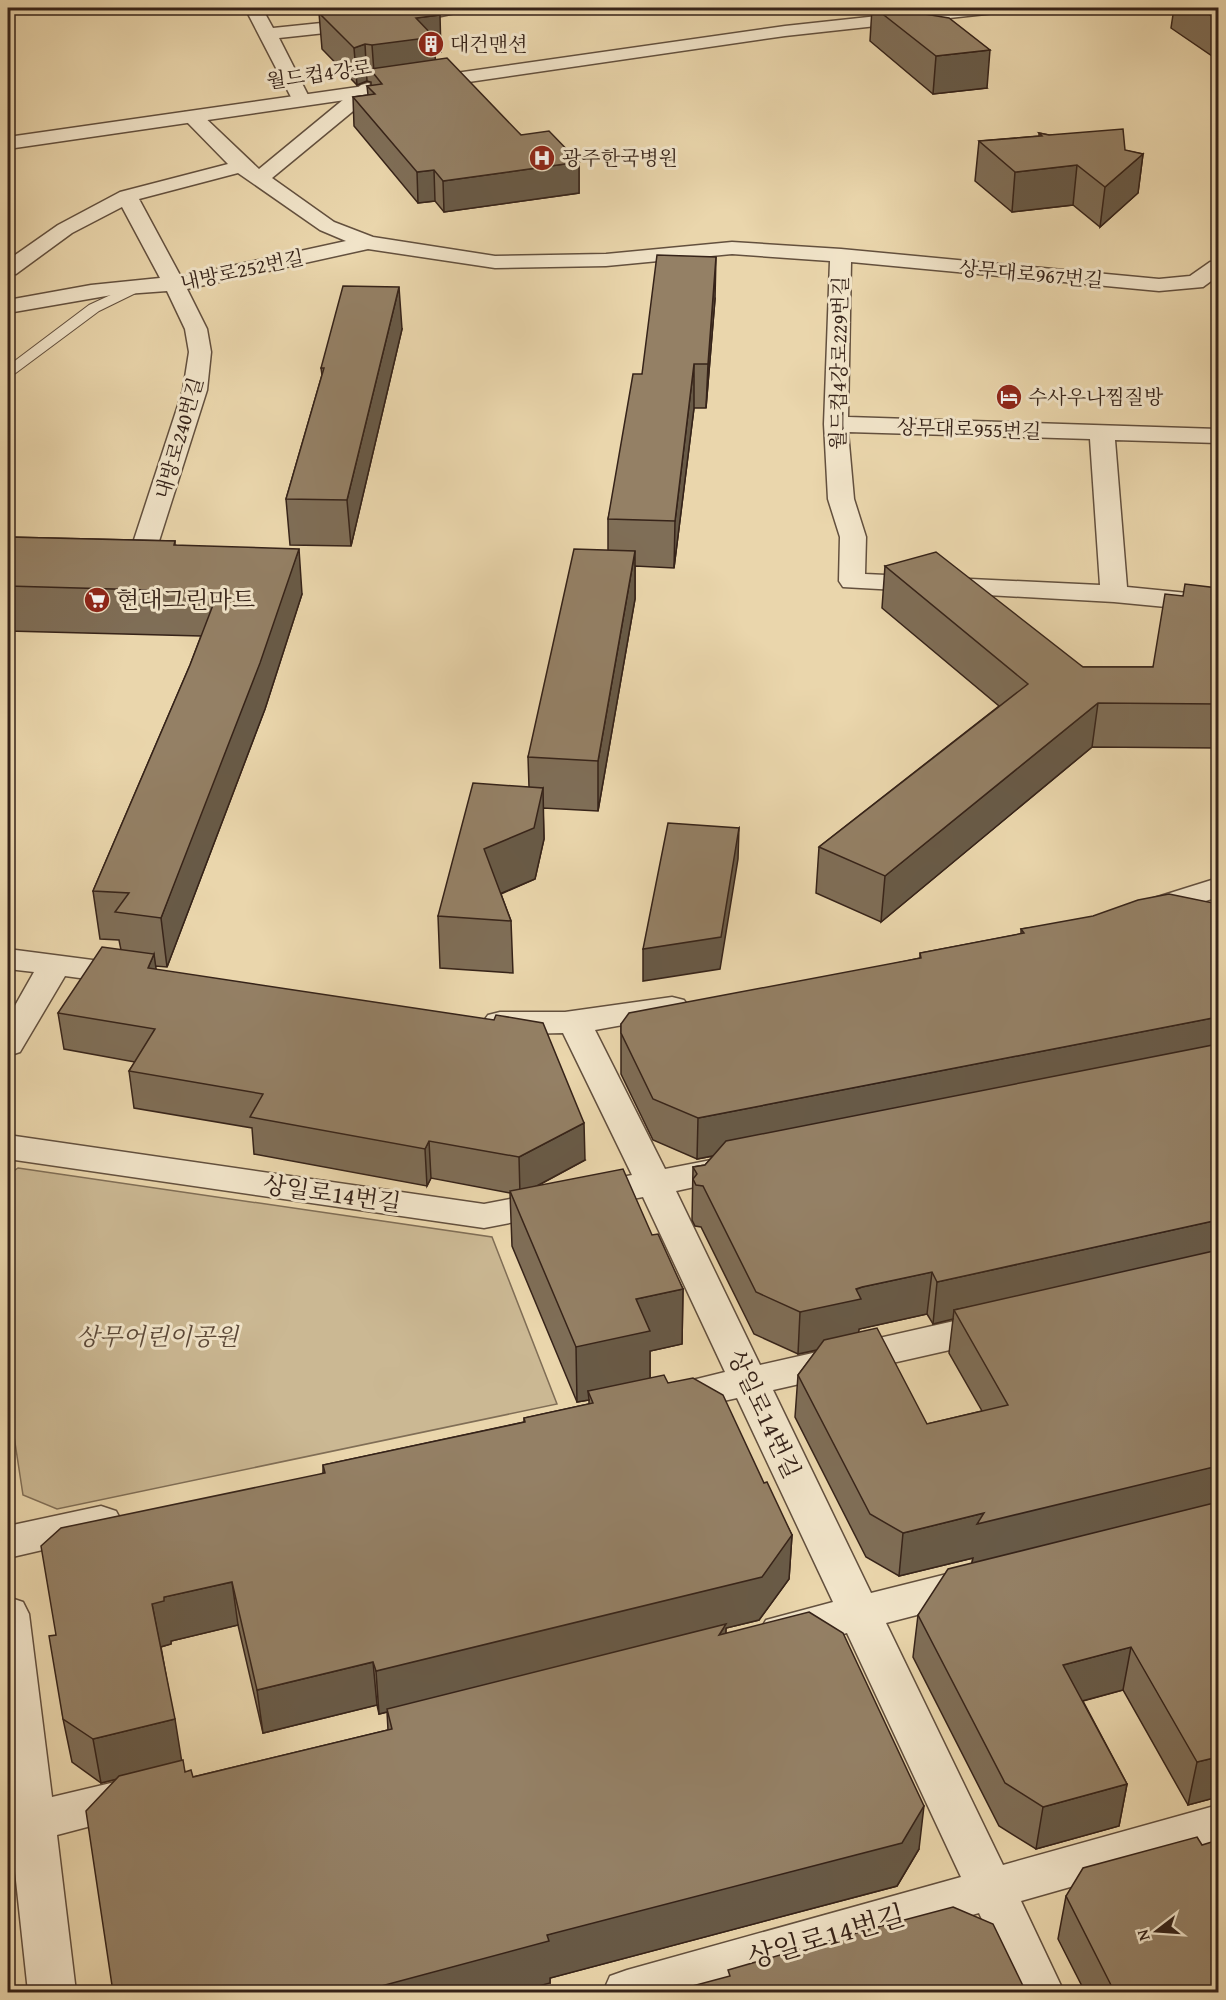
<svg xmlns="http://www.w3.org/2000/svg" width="1226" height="2000" font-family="'Gentium Book Plus','Noto Serif KR',serif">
  <rect width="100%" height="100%" fill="#ead6ac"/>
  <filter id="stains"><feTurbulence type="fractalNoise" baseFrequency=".00333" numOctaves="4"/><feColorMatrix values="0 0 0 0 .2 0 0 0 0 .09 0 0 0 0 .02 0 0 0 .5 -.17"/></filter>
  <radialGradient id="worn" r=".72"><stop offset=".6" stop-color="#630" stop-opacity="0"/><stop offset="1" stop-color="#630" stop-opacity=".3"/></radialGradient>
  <path fill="#cbb893" stroke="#806e56" stroke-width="1.5" d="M18,1168L492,1237L557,1404L57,1509L23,1495L8,1397V1175Z"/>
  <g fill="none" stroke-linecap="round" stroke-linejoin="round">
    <g stroke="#63503e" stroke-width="2">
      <path id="service" d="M143,280L149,284L148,287L99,311L13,375L8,376V366L89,305Z"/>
    </g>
    <g stroke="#63503e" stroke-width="3">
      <g id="minor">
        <path d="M245,8H262L273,28L399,15L432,8H463L460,12L399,25L279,38L310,99L301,105L292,99Z"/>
        <path d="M368,83L375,85L377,89L375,93L272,178L334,222L373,237L495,256L606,254L732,242L841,249L1159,279L1190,276L1210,262L1218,261V276L1203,287L1159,291L851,262L848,417L1218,429V443L1115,440L1127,587L1218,596V612L1114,602L843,587L839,581L840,537L828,499L824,424L830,261L732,254L606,266L495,268L368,249L187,289L207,329L211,352L207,390L153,560L149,566L140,568L107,565L103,559L107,553L130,552L183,390L189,352L185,329L167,291L112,295L8,313V300L91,285L160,278L122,207L72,233L16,274L8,275V260L58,225L120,192L228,164L185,120L183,116L185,112H199L259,169L361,85ZM238,173L320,230L346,241L181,277L139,199ZM848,432L1090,439L1100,585L865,574L866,537L854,499Z"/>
        <path d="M1218,878V897L1146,920L1135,918L1130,911L1135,904Z"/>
        <path d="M8,949L131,965L143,968L147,975L143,982L131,985L65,976L20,1052L8,1056V1018L34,972L8,969Z"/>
        <path d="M672,997L684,1000L689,1007L684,1014L595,1030L665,1169L737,1155L750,1159L755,1167L750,1175L676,1191L760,1365L994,1312L1007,1316L1013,1326L1007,1336L994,1340L773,1390L871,1593L975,1567L990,1572L996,1584L990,1596L886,1623L1003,1865L1218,1805V1845L1021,1901L1064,1992H1016L979,1913L703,1992H603L610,1976L627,1970L961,1877L847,1633L781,1649L766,1644L759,1632L766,1620L833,1602L737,1398L670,1413L656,1409L650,1399L656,1389L725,1372L643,1197L484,1228L8,1159V1135L484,1204L632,1175L563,1033L522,1034L488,1029L483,1022L488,1015L500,1012H565Z"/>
        <path d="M101,1506L116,1511L122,1522L116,1533L8,1558V1526Z"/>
        <path d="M8,1597L23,1602L29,1614L52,1797L132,1778L148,1783L155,1797L148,1811L57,1835L76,1992H28L8,1806Z"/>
      </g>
    </g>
    <g stroke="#63503e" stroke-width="3">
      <path id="tertiary" d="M952,8H1004L995,13L785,36L8,149V137L785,26Z"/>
    </g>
    <use href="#service" fill="#f1e4c9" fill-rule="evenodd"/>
    <use href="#minor" fill="#f1e4c9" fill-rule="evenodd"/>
    <use href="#tertiary" fill="#f1e4c9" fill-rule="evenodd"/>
  </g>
  <g fill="#7f6e57" stroke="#362319" stroke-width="1.5" fill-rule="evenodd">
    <path d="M872,8H888L987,88L933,94L870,41Z"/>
    <path d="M1174,8H1218V60L1171,28Z"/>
    <path d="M319,13L441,52H435V60L521,135L579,162V193L444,212L435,201L418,203L354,126L353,97L368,95L367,86L371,85V82L367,81L357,85L322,49Z"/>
    <path d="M1039,133L1143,154L1138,193L1100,227L1073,205L1012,212L975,181L979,141L1039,136Z"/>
    <path d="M715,299L706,408H694L674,568L635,566V599L598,811L543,808L544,839L535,879L501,894L511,921L513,973L440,968L438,916L529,787L528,757L608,550V519L642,374Z"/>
    <path d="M402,329L351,546L290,545L286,499L322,375L321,368Z"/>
    <path d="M8,537L175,541V545L302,594L265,709L167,967L155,966L156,970L585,1160L537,1186L652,1235L683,1289L682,1344L650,1351V1378L668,1383L764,1483L792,1535L789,1579L759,1620L726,1628V1633L919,1849L897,1886L550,1978V1983L117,1779L101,1783L72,1762L63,1719L56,1635L323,1473V1465L524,1422V1418L589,1404V1400L577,1402L512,1246L510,1193L431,1178L427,1186L254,1154L252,1128L134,1108L129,1071L135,1062L64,1049L58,1013L121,950L119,940L100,939L93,891L190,665L201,636L8,631ZM238,1625L263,1733L377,1705L379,1714L387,1712L388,1730L193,1777L185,1772L181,1761L161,1647L171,1644V1641Z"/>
    <path d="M885,566L1083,667H1153L1183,596L1218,588V748L1092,747L881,922L816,893L819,847L999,706L882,608Z"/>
    <path d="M1218,904V1797L1188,1805L1123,1690L1083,1701L1127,1784L1119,1826L1036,1849L999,1826L913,1657L918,1615L972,1563L973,1558L899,1576L866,1557L795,1417L798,1375L817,1350L798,1354L754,1334L701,1227L695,1226L692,1220L693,1167L705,1165L713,1156L697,1159L653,1140L621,1074V1024L920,958V953L1021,934V929ZM927,1314L933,1324L953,1319L949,1353L982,1411L927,1424L858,1332L859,1329Z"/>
    <path d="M1202,1845L1218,1992H1085L1058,1939L1066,1896Z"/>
  </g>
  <g fill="#685a47" stroke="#362319" stroke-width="1.5">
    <path d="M440,15L441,52H435L436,74L374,73L372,45L416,18Z"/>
    <path d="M365,44L367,81L357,85L354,48Z"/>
    <path d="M990,50L987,88L933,94L936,56Z"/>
    <path d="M1143,154L1138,193L1100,227L1105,187Z"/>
    <path d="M579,162V193L444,212L443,181Z"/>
    <path d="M1077,165L1073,205L1012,212L1015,172Z"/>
    <path d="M434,170L435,201L418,203L417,172Z"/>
    <path d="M716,257L715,299L706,408L708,364Z"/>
    <path d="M399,287L402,329L351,546L347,500Z"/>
    <path d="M694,364V408L674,568L675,521Z"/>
    <path d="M299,549L302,594L265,709L167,967L161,918Z"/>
    <path d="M635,551V599L598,811V761Z"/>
    <path d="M1098,703L1092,747L881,922L885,876Z"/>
    <path d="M543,788L544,839L535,879L485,900L484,849Z"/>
    <path d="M739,828L738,859L720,969L643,981V949Z"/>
    <path d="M154,954L159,990L148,968Z"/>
    <path d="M1218,1017V1057L697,1159L698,1118Z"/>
    <path d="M584,1123L585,1160L520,1195L519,1157Z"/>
    <path d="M429,1141L431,1178L427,1186L425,1149Z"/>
    <path d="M1218,1220V1260L954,1310L953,1319L933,1324L937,1282Z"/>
    <path d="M932,1272L927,1314L859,1329L858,1341L798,1354L800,1312L862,1287Z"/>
    <path d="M683,1289L682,1344L650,1351V1387L588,1391L589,1400L577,1402L576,1347L636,1299Z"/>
    <path d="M1218,1466V1506L971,1567L973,1558L899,1576L903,1533L984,1513Z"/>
    <path d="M792,1535L789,1579L759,1620L726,1628L724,1668L719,1635L723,1629L379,1714L376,1671Z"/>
    <path d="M232,1582L238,1625L171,1641V1644L160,1647L152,1604L164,1597Z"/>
    <path d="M1131,1647L1123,1690L1056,1708L1063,1665Z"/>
    <path d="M373,1662L377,1705L263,1733L257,1690Z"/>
    <path d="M175,1719L182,1763L101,1783L93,1739Z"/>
    <path d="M1218,1757V1797L1188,1805L1197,1762Z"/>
    <path d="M1127,1784L1119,1826L1036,1849L1043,1807Z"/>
    <path d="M924,1806L919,1849L897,1886L550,1978V1983L517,1992H359L547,1935Z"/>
    <path d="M1218,1989V1992H1208Z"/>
  </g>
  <g fill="#948065" stroke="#362319" stroke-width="1.5">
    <path d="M362,8H434L440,15L416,18L434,37L372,45L365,44L354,48L319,13Z"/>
    <path d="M875,8H888L949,18L990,50L936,56Z"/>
    <path d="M1199,8H1218V20Z"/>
    <path d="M447,58L521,135L549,131L579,162L443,181L434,170L417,172L353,97L375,94L367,86L382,84L370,69Z"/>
    <path d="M1123,129L1125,150L1143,154L1105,187L1077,165L1015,172L979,141L1042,136L1039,133L1049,135Z"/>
    <path d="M657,255L716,257L708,364H694L675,521L608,519L633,374H642Z"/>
    <path d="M343,286L399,287L347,500L286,499L324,368H321Z"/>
    <path d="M8,537L175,541L174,545L299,549L260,663L161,918L115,912L129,893L93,891L190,665L218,592L8,586Z"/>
    <path d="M574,549L635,551L598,761L528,757Z"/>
    <path d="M936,552L1083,667H1153L1165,594L1183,596L1185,584L1218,588V704L1098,703L885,876L819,847L1028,684L885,566Z"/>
    <path d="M473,783L543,788L534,828L484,849L511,921L438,916Z"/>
    <path d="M668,823L739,828L721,937L643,949Z"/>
    <path d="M1169,894L1218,904V1017L698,1118L653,1099L621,1033V1024L629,1013L921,958L920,953L1024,933L1021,929L1093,916L1138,900Z"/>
    <path d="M102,947L154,954L148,968L494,1020L496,1015L543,1023L584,1123L519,1157L429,1141L425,1149L250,1117L263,1094L129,1071L155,1029L58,1013Z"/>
    <path d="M1218,1044V1220L937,1282L932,1272L862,1287L856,1289L861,1299L800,1312L756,1292L703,1186L696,1185L693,1179L697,1174L693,1167L705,1165L726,1141Z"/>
    <path d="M623,1169L652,1235L658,1234L683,1289L636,1299L650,1331L576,1347L510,1191Z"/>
    <path d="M1218,1250V1466L977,1524L984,1513L903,1533L870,1514L798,1375L824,1340L877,1328L927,1424L1008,1405L954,1310Z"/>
    <path d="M664,1375L668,1383L693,1378L723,1395L764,1483L767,1482L792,1535L762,1577L376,1671L373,1662L257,1690L232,1582L164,1597V1601L152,1604L175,1719L93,1739L63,1719L49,1636L56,1635L41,1546L61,1528L325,1473L323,1465L525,1422L524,1418L593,1403L588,1391Z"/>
    <path d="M1218,1502V1757L1197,1762L1131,1647L1063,1665L1127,1784L1043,1807L1005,1783L918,1615L948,1569Z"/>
    <path d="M809,1612L843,1633L924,1806L902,1843L547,1935L549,1941L359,1992H113L86,1811L119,1776L183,1760L185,1772L191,1770L193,1777L392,1729L387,1709L726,1624L719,1635Z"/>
    <path d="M1197,1837L1202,1845L1218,1840V1989L1208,1992H1121L1113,1989L1066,1896L1083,1868Z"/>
    <path d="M953,1907L993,1924L1026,1992H670L730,1976L728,1970L874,1928Z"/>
  </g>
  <defs>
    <g id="building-disc" transform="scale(1.35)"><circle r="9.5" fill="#8f2418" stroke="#f1e4c9"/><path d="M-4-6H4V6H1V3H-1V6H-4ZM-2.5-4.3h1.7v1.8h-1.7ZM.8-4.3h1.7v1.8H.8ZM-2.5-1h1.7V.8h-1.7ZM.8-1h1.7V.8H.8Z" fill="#fff"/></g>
    <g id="hospital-disc" transform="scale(1.35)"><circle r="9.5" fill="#8f2418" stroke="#f1e4c9"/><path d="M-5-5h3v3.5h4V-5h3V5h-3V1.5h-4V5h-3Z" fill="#fff"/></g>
    <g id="hotel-disc" transform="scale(1.35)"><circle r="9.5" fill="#8f2418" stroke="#f1e4c9"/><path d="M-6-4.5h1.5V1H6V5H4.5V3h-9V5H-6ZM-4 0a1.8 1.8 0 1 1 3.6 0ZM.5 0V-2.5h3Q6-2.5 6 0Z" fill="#fff"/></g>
    <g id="supermarket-disc" transform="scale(1.35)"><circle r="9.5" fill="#8f2418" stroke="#f1e4c9"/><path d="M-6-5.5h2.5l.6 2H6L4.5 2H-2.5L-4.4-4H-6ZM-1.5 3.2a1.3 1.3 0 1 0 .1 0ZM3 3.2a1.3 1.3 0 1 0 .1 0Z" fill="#fff"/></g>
  </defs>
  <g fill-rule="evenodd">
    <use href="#building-disc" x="431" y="44"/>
    <use href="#hospital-disc" x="542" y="158"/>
    <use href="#hotel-disc" x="1009" y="397"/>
    <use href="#supermarket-disc" x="97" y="600"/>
  </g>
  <g text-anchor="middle" stroke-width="6" stroke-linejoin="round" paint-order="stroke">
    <g font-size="20" fill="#362319" stroke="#f1e4c9" text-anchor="start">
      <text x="450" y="51">대건맨션</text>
      <text x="562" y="165">광주한국병원</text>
      <text x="1028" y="404">수사우나찜질방</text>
    </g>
    <g font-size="20" fill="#362319" stroke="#f1e4c9">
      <text transform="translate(319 74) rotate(-8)" y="7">월드컵4강로</text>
      <text transform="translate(242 270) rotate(-12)" y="7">내방로252번길</text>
      <text transform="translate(1031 274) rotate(5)" y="7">상무대로967번길</text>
      <text transform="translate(839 363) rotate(-89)" y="7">월드컵4강로229번길</text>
      <text transform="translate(969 429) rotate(2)" y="7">상무대로955번길</text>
      <text transform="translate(179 438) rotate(-74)" y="7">내방로240번길</text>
    </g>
    <g font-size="24" fill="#362319" stroke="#f1e4c9" text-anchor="start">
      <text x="116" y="608">현대그린마트</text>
    </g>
    <g font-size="24" fill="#362319" stroke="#f1e4c9">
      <text transform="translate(332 1194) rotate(8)" y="8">상일로14번길</text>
      <text transform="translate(764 1414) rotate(65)" y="8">상일로14번길</text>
    </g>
    <g font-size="24" font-style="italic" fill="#5b4838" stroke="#f1e4c9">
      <text x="157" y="1345">상무어린이공원</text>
    </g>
    <g font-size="28" fill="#362319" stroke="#f1e4c9">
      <text transform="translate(826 1936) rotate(-16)" y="10">상일로14번길</text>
    </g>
  </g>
  <rect width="1226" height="2000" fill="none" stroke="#ead6ac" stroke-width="30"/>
  <rect x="9" y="9" width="1208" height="1982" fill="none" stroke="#362319" stroke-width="3"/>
  <rect x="15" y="15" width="1196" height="1970" fill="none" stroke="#362319" stroke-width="1.5"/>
  <g transform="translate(1157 1931) rotate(253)" stroke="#f1e4c9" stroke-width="4.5" paint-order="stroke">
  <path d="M0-4.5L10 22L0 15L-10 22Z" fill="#362319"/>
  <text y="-9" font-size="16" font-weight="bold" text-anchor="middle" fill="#362319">N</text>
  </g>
  <rect width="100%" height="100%" filter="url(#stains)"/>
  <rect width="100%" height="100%" fill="url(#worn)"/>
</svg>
